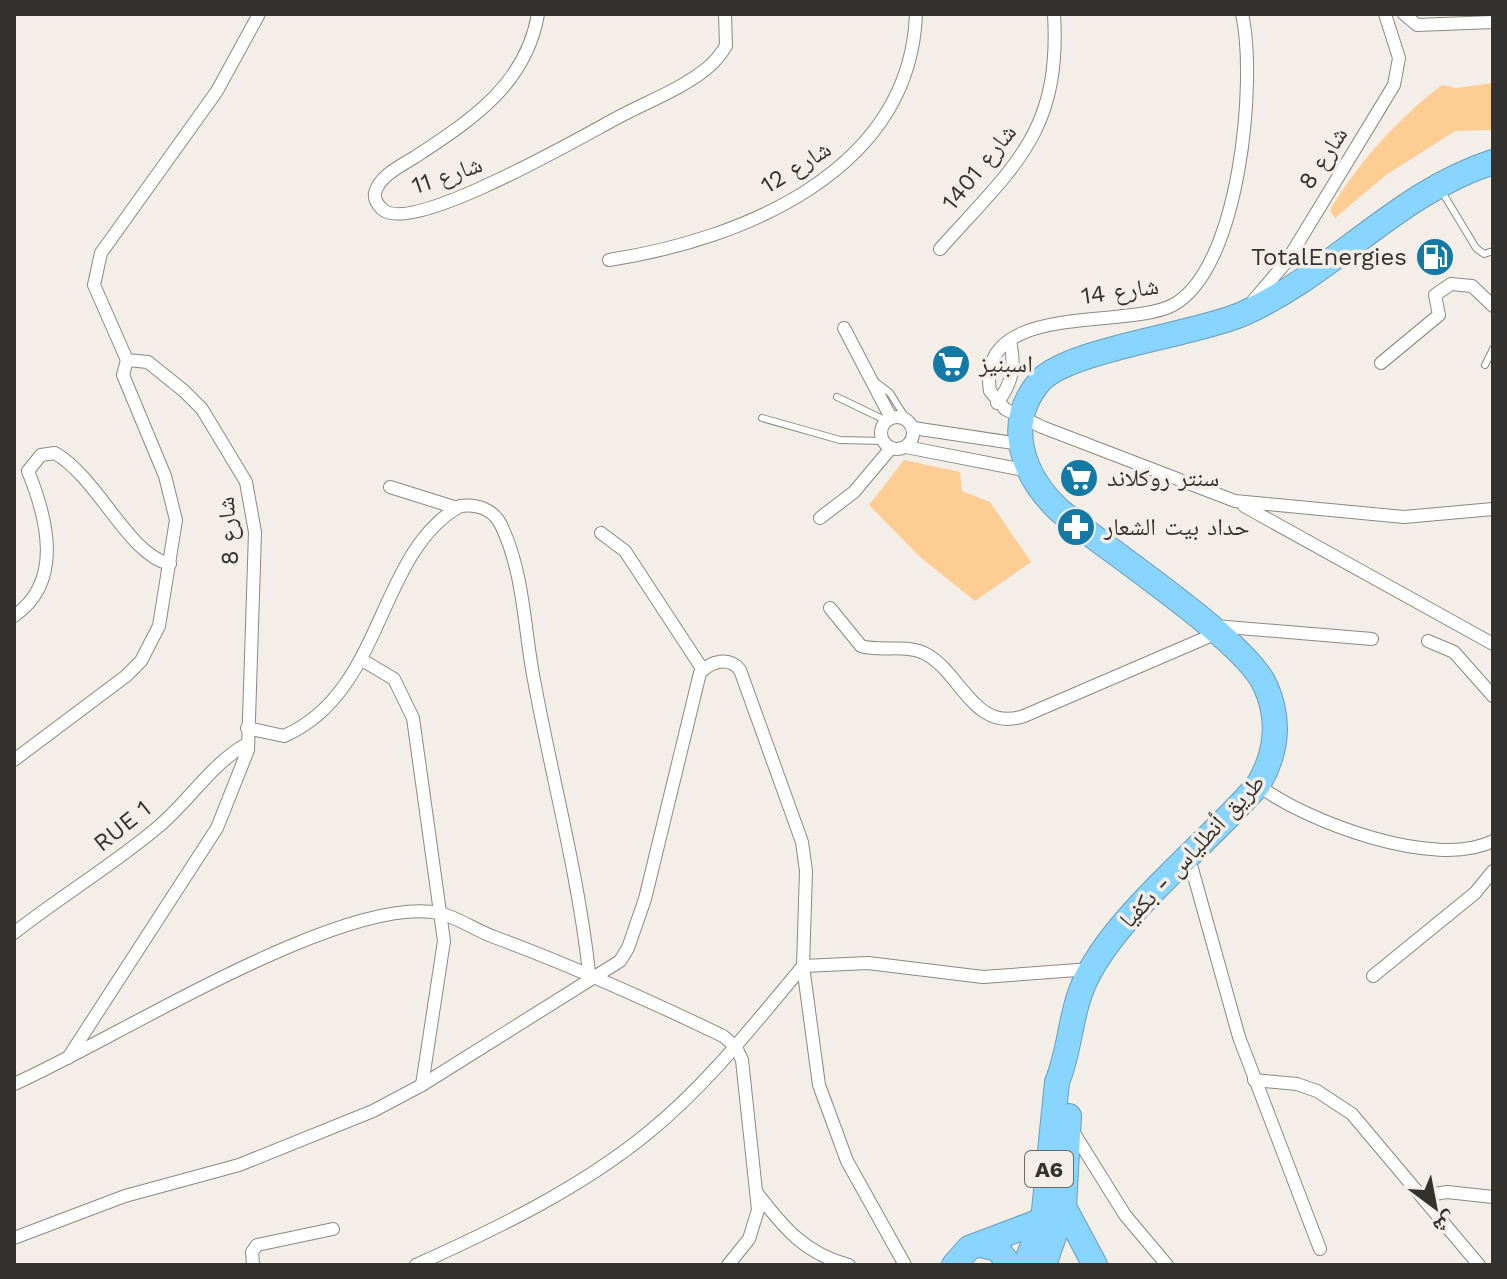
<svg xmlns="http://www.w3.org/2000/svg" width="1507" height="1279" font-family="'Work Sans','Noto Naskh Arabic',sans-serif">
  <rect width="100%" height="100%" fill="#f4eee8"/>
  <g fill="#fdcd94">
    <path d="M1493,83V130L1455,131L1386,175L1335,218L1330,210C1360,161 1396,120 1442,85L1456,88Z"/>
    <path d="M904,460L960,472L962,491L990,502L1031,562L975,601L920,557L869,505Z"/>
  </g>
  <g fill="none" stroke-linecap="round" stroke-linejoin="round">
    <g stroke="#8d8882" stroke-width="8">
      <g id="lane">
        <path d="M1441,190L1476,248L1484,254L1493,251"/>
        <path d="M1485,365L1493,349"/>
        <path d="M877,383L890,393L907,420"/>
        <path d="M837,397L887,421"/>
        <path d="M762,418L840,440L883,441"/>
      </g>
    </g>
    <g stroke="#8d8882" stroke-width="14">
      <g id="street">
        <path d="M538,14C526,85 471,120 415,157C402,165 379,176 375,193C374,199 378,205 382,209C411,236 581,137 615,119C644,103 680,90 706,69C714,63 721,54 726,46L725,14"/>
        <path d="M1242,14C1257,80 1240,269 1173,305C1126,330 976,300 990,391L1005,409L1042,427L1235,501L1404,517L1493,509"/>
        <path d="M1404,14L1417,25L1493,22"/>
        <path d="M940,249C1014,166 1061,133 1054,14"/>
        <path d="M609,260C744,239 910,171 916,14"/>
        <path d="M1253,301L1287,261L1394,85L1399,58L1385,14"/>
        <path d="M844,328L891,418"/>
        <path d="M1381,363L1439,315L1435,295L1451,284L1472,286L1493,306"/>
        <path d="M997,403C1012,384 1016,366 1010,342"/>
        <circle cx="897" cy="433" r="16"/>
        <path d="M913,428L1020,444"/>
        <path d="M906,447L1029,471"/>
        <path d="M390,487L457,508"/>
        <path d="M1244,506L1493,644"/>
        <path d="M820,518L854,492L891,448"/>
        <path d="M601,533L625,551L703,670"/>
        <path d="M830,608L861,646C881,652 904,644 924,653C961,671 973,733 1024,716L1217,633"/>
        <path d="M14,616C64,582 47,518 28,471L41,455L55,453C100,480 128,555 170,564"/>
        <path d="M1215,626L1372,639"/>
        <path d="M1428,641L1454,652L1493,696"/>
        <path d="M362,660L394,679L413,718L444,941L422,1085"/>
        <path d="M247,728L284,736C385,692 376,554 460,506C477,504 493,509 501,525C524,572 524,629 534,680C552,778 578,873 589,972"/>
        <path d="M14,760L126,676L141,661L159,626L176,520L165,476L123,375L127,360"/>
        <path d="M1258,785C1306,822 1436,870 1493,841"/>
        <path d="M1189,858L1239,1037L1320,1249"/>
        <path d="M14,933C61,896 113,865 158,827C190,800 211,764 248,743"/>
        <path d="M1373,976L1475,893L1493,871"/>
        <path d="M68,1058L217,828L248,750L255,532L246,482L202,409L184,391L148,362L127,360L94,285L101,253L217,91L259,14"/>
        <path d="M1254,1080L1297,1084L1317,1091L1352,1114L1479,1265"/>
        <path d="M14,1084C111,1042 342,893 439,913C457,917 477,931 494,937C573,966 648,1000 723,1036L736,1047L742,1060L758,1210L749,1239L728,1265"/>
        <path d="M1072,1130L1125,1215L1167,1265"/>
        <path d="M757,1193C783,1227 805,1254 849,1265"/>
        <path d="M1422,1196L1447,1192L1493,1197"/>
        <path d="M14,1238L125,1196L239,1165L373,1111L422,1085L620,961L628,948L645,899L700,673C711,661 729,656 740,670L802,842L806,871L803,966L819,1085L847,1161L905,1265"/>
        <path d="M253,1265L252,1252L257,1245L333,1229"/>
        <path d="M416,1265C496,1229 581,1188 649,1132C708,1084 755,1023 803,966L868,963L983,977L1091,969"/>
      </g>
    </g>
    <g stroke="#6b9cb6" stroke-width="26">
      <g id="highway">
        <path d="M1064,1207L1095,1265"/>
        <path d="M981,1245L998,1249L1009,1265"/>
        <path d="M954,1265L969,1248L1043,1220"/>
        <path d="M1025,1265L1043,1220L1057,1082C1071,1049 1070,1010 1087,977C1119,912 1209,842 1258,785C1277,753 1281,720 1265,685C1244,639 1104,548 1059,510C1023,476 1003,424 1040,381C1068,350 1192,335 1240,315C1333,275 1396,193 1493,162"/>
        <path d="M1044,1265L1064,1207L1069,1116"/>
      </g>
    </g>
    <use href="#lane" stroke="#fff" stroke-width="6"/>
    <use href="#street" stroke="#fff" stroke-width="12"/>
    <use href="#highway" stroke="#88d5ff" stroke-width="24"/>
  </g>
  <defs>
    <g id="fuel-disc" transform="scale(2)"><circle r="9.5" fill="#147aa5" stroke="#f4eee8"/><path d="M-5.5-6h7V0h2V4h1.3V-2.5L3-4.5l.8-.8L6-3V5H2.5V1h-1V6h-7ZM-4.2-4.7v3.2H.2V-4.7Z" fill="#fff"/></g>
    <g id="supermarket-disc" transform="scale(2)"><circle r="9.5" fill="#147aa5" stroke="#f4eee8"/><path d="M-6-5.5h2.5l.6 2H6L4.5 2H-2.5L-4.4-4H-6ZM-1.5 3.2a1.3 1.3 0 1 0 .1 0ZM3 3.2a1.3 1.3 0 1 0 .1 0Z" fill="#fff"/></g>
    <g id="pharmacy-disc" transform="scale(2)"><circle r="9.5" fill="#147aa5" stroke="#f4eee8"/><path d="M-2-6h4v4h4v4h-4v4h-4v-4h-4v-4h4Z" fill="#fff"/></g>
  </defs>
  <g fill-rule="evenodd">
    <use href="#fuel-disc" x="1435" y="257"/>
    <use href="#supermarket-disc" x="951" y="364"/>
    <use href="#supermarket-disc" x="1079" y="478"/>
    <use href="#pharmacy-disc" x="1076" y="527"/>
  </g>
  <g text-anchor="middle" stroke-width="7" stroke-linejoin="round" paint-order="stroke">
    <rect fill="#f4eee8" stroke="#6e6a66" stroke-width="2" x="1025" y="1151" width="48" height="36" rx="6"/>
    <g font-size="22" font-weight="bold" fill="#34322f">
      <text x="1049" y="1177">A6</text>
    </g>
    <g font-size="24" fill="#34322f" stroke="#f4eee8">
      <text transform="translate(1323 158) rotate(-57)" y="8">شارع 8</text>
      <text transform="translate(796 167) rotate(-32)" y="8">شارع 12</text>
      <text transform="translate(979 167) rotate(-51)" y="8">شارع 1401</text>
      <text transform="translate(447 175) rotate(-19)" y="8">شارع 11</text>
      <text transform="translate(1120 291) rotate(-8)" y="8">شارع 14</text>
      <text transform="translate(228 531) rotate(-94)" y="8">شارع 8</text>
      <text transform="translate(122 826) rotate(-39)" y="8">RUE 1</text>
      <text transform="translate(1192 851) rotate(-47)" y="8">طريق أنطلياس - بكفيا</text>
    </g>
    <g font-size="24" fill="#34322f" stroke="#f4eee8" text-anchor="start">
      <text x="1407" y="265" text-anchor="end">TotalEnergies</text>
      <text x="979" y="372">اسبنيز</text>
      <text x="1107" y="486">سنتر روكلاند</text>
      <text x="1104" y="535">حداد بيت الشعار</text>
    </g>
  </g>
  <rect width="1507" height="1279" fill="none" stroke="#34322f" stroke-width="32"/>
  <g transform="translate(1435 1207) rotate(148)" stroke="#f4eee8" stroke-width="6" paint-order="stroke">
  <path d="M0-6L14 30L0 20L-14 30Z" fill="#34322f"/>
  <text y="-12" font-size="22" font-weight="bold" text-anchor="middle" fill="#34322f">ش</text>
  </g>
</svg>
